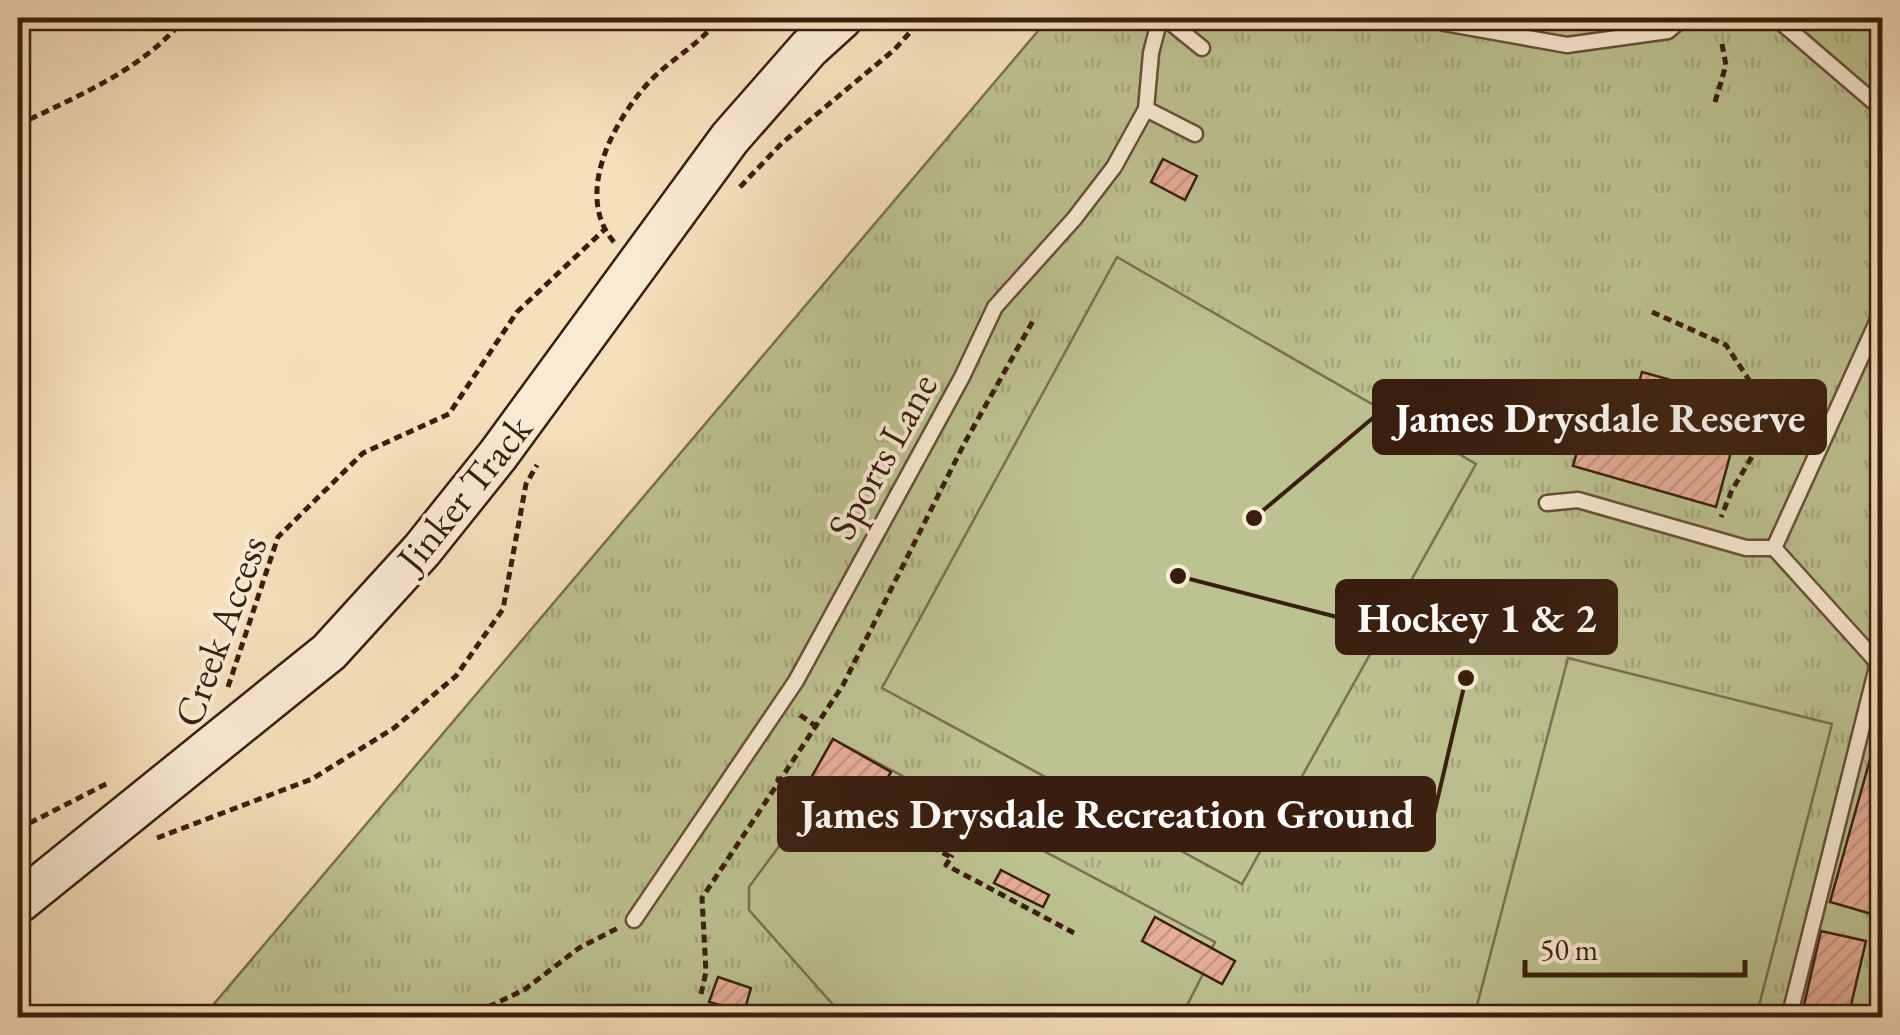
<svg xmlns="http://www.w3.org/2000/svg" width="1900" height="1035" font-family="'EB Garamond',serif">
  <defs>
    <pattern id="grass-tufts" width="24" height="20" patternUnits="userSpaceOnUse" patternTransform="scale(2.5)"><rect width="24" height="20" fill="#bcc290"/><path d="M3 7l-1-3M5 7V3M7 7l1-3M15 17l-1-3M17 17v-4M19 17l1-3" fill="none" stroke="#a2a67b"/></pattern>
    <pattern id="building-hatch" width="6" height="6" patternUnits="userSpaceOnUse" patternTransform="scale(2.5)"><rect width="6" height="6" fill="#e6ad97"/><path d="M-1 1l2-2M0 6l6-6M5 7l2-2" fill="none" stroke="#c69481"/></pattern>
  </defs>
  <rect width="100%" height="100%" fill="#f6dfbb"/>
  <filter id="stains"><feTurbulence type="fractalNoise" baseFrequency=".002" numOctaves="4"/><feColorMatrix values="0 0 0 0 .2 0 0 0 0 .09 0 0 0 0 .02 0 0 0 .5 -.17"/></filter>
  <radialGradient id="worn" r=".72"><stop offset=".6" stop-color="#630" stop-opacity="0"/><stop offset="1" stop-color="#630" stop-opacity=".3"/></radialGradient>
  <path fill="url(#grass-tufts)" stroke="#7a7050" stroke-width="2.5" d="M1049,18H1882V1017L202,1018Z"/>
  <g fill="#bcc290" stroke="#7a7050" stroke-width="2.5">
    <path d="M1117,257L1476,464L1242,884L882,688Z"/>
    <path d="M1568,658L1832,724L1756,1017H1474Z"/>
    <path d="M833,739L1215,942L1212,948L1155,918L1143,941L1203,974L1181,1017H844L749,910V887L811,803L816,794L806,787Z"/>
  </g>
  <g fill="url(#building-hatch)" stroke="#391e0f" stroke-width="2.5">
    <path d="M1163,159L1197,176L1185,200L1151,182Z"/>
    <path d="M1642,372L1721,394L1710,434L1734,441L1716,507L1573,466L1592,400L1631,411Z"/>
    <path d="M1878,731L1882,732V917L1830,902Z"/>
    <path d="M833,739L891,772L863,820L806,787Z"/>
    <path d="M900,797L958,827L946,850L888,820Z"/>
    <path d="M1001,870L1049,895L1043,907L994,883Z"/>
    <path d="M1155,917L1235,961L1222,984L1142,941Z"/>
    <path d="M1821,931L1866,941L1848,1018H1801Z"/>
    <path d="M718,977L751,988L744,1012L709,1002Z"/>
  </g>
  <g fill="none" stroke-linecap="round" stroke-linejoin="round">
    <g stroke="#684e3a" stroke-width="19">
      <g id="lane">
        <path d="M1165,18L1202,48"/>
        <path d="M1437,18L1444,23L1567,45L1668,31L1683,18"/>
        <path d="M1776,18L1882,109"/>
        <path d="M1146,109L1195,134"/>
        <path d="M1547,503L1578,500L1746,548H1774L1882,311"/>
        <path d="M1774,548L1878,663L1789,1018"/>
        <path d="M634,920L796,681L962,377L995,307L1074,219L1114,167L1146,109L1151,53L1160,18"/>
      </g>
    </g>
    <g stroke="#391e0f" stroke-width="45">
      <path id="secondary" d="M18,903L329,652L422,550L498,455L730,138L809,48L842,18"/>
    </g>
    <g stroke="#391e0f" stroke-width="5" stroke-dasharray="8 5" stroke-linecap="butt">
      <path d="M1715,102L1726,65L1721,39"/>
      <path d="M18,125C79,95 141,71 185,18"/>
      <path d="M740,187L782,143L894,50L923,18"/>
      <path d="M614,242C573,195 614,120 650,81C672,58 701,44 719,18"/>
      <path d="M1652,312L1726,345L1751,383L1780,410L1732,490L1721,517"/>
      <path d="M228,687L278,537L363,453L449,414L517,312L604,230"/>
      <path d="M800,715L817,727"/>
      <path d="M776,778L866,827L871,816L951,857L946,865L1074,933"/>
      <path d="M884,822L903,785L970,821L951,857"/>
      <path d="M18,829L108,783"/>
      <path d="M157,838L312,779L394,728L456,676L503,609L526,484L537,465"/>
      <path d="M701,994L706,972L702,898L843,685L964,444L1034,319"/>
      <path d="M465,1018L524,990L579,948L618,928"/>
    </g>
    <use href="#lane" stroke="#f9ead3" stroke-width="14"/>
    <use href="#secondary" stroke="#f9ead3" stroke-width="40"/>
  </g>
  <g text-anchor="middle" stroke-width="8" stroke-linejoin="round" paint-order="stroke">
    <g font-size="40" fill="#391e0f" stroke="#f9ead3">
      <text transform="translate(882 456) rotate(-61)" y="14">Sports Lane</text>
      <text transform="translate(464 493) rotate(-51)" y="14">Jinker Track</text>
      <text transform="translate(220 631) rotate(-70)" y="14">Creek Access</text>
    </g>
  </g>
  <path fill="none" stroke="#391e0f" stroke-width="4" d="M1254 518L1374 417M1178 576L1337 617M1466 678L1434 814"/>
  <g fill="#391e0f" stroke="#f9ead3" stroke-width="4">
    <circle cx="1254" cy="518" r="10"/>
    <circle cx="1178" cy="576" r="10"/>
    <circle cx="1466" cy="678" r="10"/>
  </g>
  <g fill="#391e0f" stroke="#391e0f" stroke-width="4">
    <rect x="1374" y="381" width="451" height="72" rx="10"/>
    <rect x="1337" y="581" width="279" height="72" rx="10"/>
    <rect x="779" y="778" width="655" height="72" rx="10"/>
  </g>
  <g font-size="42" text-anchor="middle" font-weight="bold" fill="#fff">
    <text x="1600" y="432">James Drysdale Reserve</text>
    <text x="1477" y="632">Hockey 1 &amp; 2</text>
    <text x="1107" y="828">James Drysdale Recreation Ground</text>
  </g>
  <rect width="1900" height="1035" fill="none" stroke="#f6dfbb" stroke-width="60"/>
  <rect x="20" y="20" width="1860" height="995" fill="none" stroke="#391e0f" stroke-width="5"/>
  <rect x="30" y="30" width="1840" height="975" fill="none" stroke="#391e0f" stroke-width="2.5"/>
  <path d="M1525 960v15h220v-15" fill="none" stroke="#391e0f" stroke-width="5"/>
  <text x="1540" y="960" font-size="30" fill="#391e0f" stroke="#f9ead3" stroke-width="8" paint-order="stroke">50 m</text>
  <rect width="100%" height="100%" filter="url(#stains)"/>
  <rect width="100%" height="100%" fill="url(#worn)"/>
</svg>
